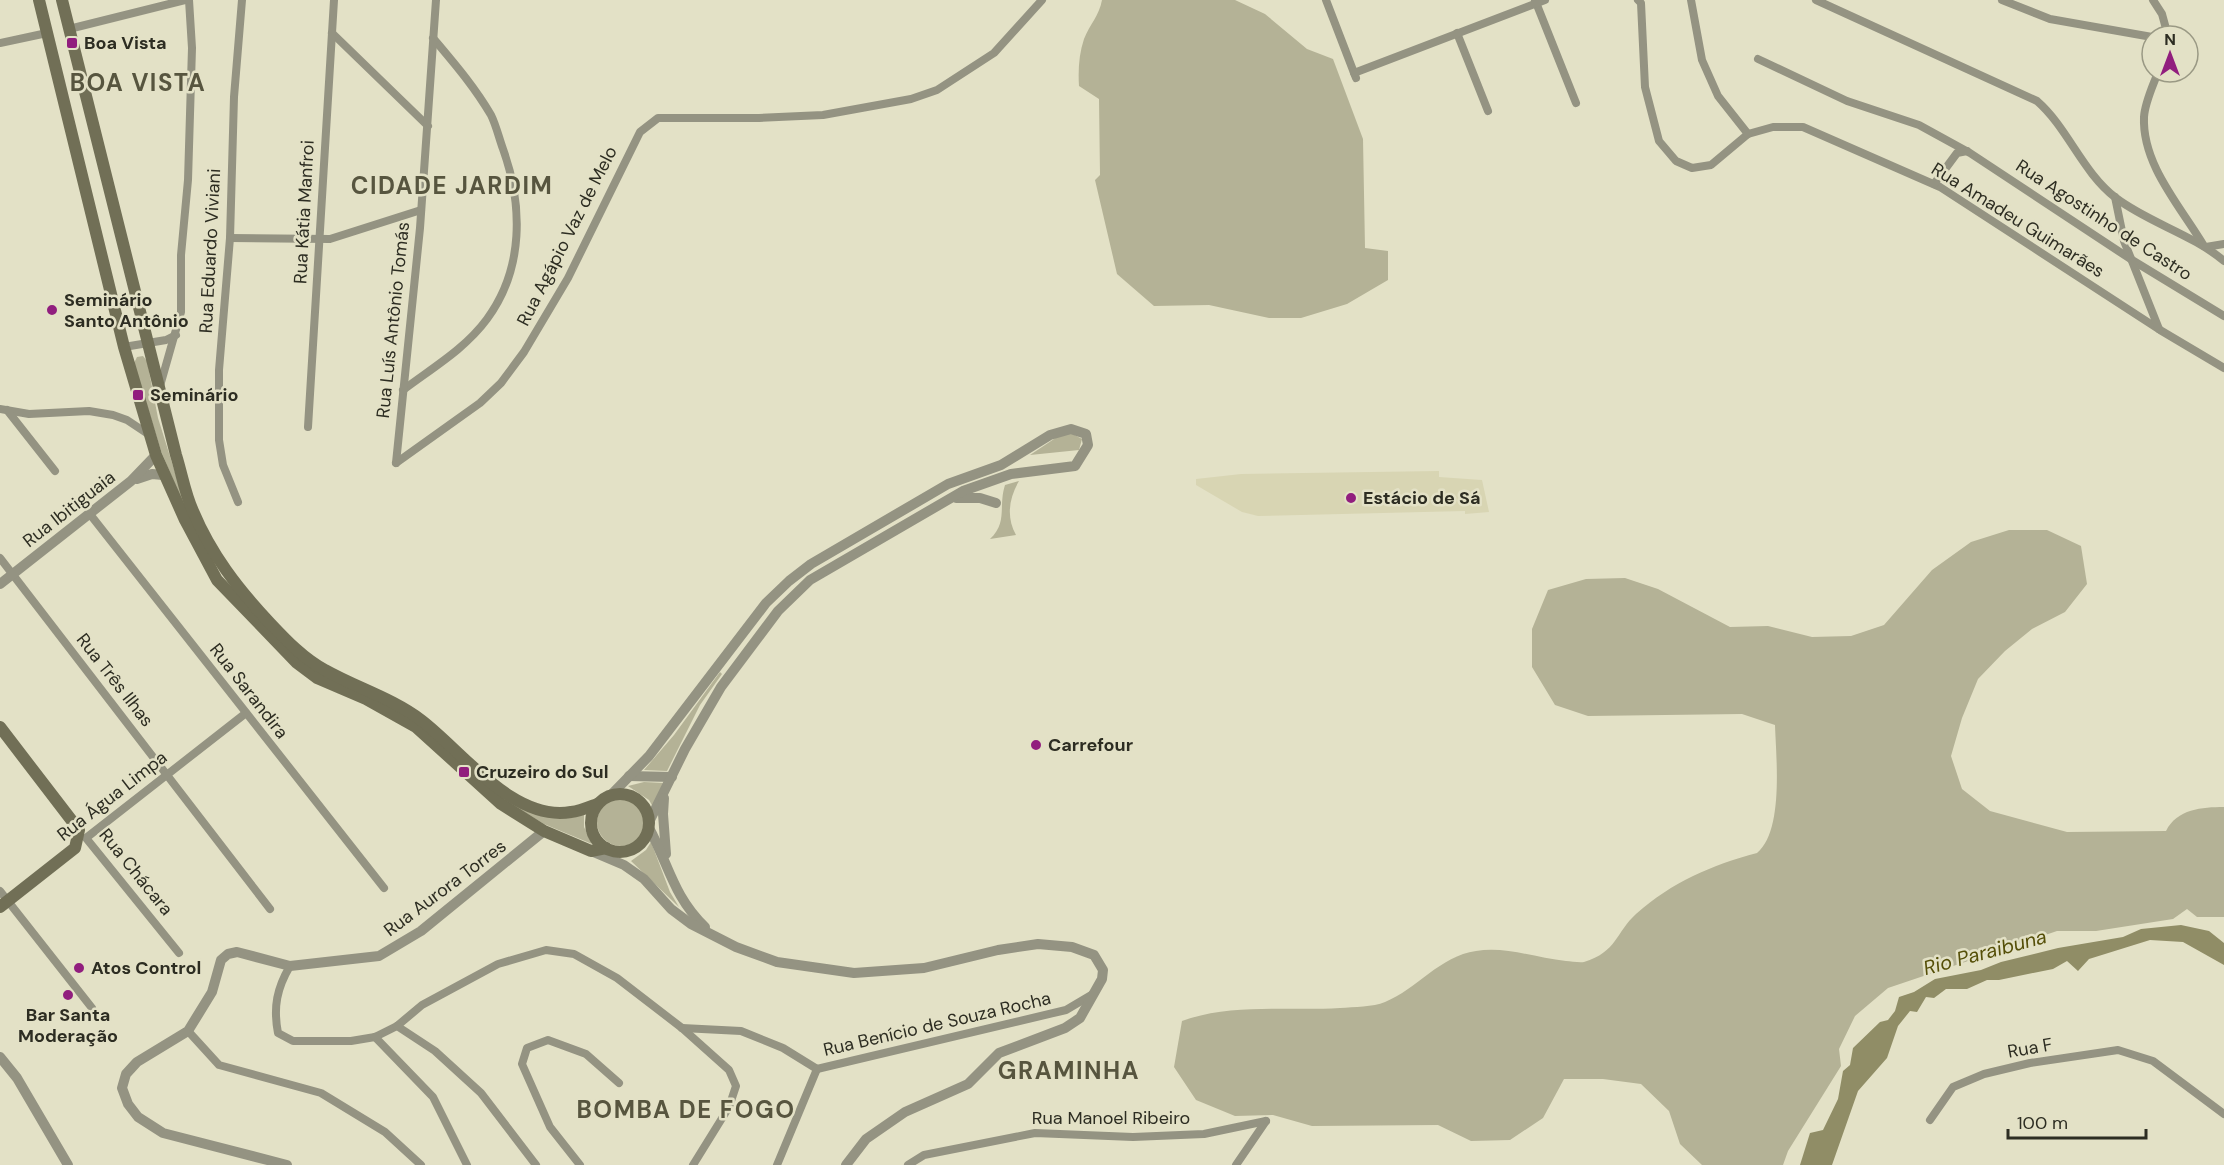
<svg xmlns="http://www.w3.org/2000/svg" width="2224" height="1165" font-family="'DM Sans',sans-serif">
  <rect width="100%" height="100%" fill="#e3e1c6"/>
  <path fill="#d8d5b3" d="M1439,471V477L1482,480L1489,512L1465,514V511L1258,516L1242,512L1196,485V479L1241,474Z"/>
  <g fill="#b4b296">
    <path d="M1102,0H1235L1265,14L1307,49L1333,59L1363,139L1365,248L1388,251V280L1347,304L1301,318H1269L1209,305L1154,306L1117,274L1095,180L1100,175L1099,99L1079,86C1078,70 1079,54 1084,39C1090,24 1099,16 1102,0Z"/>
    <path d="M143,356L147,361L158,418L189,517L161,451L134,363L137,357Z"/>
    <path d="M1071,433L1082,439L1079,450L1030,455L1057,437Z"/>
    <path d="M1019,481C1009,498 1006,517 1016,535L990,539C1008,522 998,507 1005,485Z"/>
    <path d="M2009,530H2047L2081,546L2087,584L2065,612L2032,629L2005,651L1978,679L1962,718L1951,756L1962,789L1990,811L2067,832L2166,831C2177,809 2202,807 2224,807V917H2197L2187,909L2173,919L2096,931H2057L1888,988L1855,1016L1839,1049L1841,1066L1788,1151L1783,1165H1702L1680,1144L1669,1111L1641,1084L1603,1079H1564L1543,1118L1510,1140L1471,1141L1438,1125L1312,1126L1273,1115L1235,1116L1196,1100L1174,1067L1182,1021C1231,1003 1288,1011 1340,1008C1354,1007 1373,1007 1385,1002C1417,989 1440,956 1476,951C1506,946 1536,958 1566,961C1571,961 1579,963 1584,962C1617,952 1616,932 1636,914C1672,882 1712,865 1757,853C1784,831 1776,757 1775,725L1742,714L1588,716L1555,705L1532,667V629L1548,590L1586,579L1625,578L1658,589L1730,627L1768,626L1812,637L1851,636L1884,625L1932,570L1971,542Z"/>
    <path d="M720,672L722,674L700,705L667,771L644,770L674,735Z"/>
    <path d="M644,782L663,783L653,807L649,800L628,786Z"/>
    <circle cx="621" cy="822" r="24"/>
    <path d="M508,802L584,813V827L592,844L544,824Z"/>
    <path d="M651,842L670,892L679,907L631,861L646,850Z"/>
  </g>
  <path fill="#908d66" d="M2181,925L2209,931L2224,943V965L2183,942L2150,940L2089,959L2078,971L2067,961L2053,969L1999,980H1987L1967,989H1946L1934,998L1926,997L1917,1012L1910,1011L1898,1026L1887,1058L1858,1091L1832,1165H1800L1810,1133L1823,1130L1838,1099L1843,1071L1850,1065L1853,1048L1880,1022L1888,1020L1895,1011L1899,997L1914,992L1935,979L1981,970L2001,962L2058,948L2123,937L2141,929Z"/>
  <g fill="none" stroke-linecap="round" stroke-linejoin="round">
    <g stroke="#949382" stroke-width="8">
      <path d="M1326,0L1356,78"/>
      <path d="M1535,0L1576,103"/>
      <path d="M1638,0L1641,3L1645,87L1659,141L1676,161L1692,168L1711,165L1748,134L1773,127H1803L1940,187L2160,330L2224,368"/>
      <path d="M1691,0L1702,60L1718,96L1748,134"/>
      <path d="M1816,0L2037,101C2068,128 2082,172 2116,198C2149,223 2192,234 2224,261"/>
      <path d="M2002,0L2050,19L2152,37"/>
      <path d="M2153,0L2162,14L2168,36"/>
      <path d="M69,29L185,0"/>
      <path d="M332,33L428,126"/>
      <path d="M1457,33L1488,111"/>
      <path d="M0,43L47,33"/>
      <path d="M1758,59L1847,101L1919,125L1970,153L2132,260L2224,316"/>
      <path d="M2158,72C2153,86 2145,102 2144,117C2142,165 2181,207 2204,246"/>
      <path d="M1354,73L1545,0"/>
      <path d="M1934,184L1957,153L1967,151"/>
      <path d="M2115,197L2124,241L2159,329"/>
      <path d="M230,238L330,239L421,210"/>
      <path d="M2206,247L2224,244"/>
      <path d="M124,347L166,340L176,335"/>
      <path d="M160,386L181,312V255L188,180L192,48L189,0"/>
      <path d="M403,390C432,368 465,349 487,319C524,269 523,205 503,149C499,138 496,125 491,115C474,86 454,63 433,38"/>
      <path d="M0,409L29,414L89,411L113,415L127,420L151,436"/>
      <path d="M7,410L55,471"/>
      <path d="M308,427L334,0"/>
      <path d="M396,463L480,403L501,383L524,352L568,278L640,132L658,118H759L823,115L911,99L937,90L994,53L1042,0"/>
      <path d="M396,463L420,228L436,0"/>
      <path d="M238,502L223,465L219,440V370L230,238L234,97L242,0"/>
      <path d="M89,513L384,888"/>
      <path d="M0,558L270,909"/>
      <path d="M0,891L92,1008"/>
      <path d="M179,953L86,838L246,713"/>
      <path d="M290,966C277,988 273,1007 278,1033L293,1041H351L375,1037L397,1026L422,1005L498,964L546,950L574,954L617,978L682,1028L729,1070L736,1086L729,1107L693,1165"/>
      <path d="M397,1026L435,1051L481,1093L536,1165"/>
      <path d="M682,1028L741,1031L783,1048L817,1069"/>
      <path d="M188,1031L219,1065L321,1093L385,1132L421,1165"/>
      <path d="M375,1037L433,1097L467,1165"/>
      <path d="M817,1069L1066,1010L1093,994"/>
      <path d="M1930,1120L1953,1087L1984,1074L2030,1063L2118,1050L2153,1061L2224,1114"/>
      <path d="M580,1165L550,1127L522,1064L527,1048L548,1040L586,1054L619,1083"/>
      <path d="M777,1165L817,1069"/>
      <path d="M908,1165L924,1155L1035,1133L1133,1137L1204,1134L1266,1121"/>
      <path d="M1236,1165L1266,1121"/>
    </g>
    <g stroke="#949382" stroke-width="10">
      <path d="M137,479L152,474L163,475"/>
      <path d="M956,498H980L996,503"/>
      <path d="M0,584L131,481L156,455"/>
      <path d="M629,776L672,777"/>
      <path d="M611,795L649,756L766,603L789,581L811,564L948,484L1001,465L1050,435L1071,429L1086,434L1088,445L1075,466L1011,474L963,491L810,580L778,611L721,687L685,749L649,822"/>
      <path d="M664,798L663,814L666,854"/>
      <path d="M649,828C669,865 673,896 705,927"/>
      <path d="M591,851L624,865L644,879L671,909L691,924L736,947L777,962L854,973L924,968L998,950L1038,944L1072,947L1094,955L1103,970L1102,979L1080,1018L1065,1028L999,1053L968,1084L905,1112L866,1139L846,1165"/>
      <path d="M0,1057L17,1078L68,1165"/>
      <path d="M287,1165L163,1133L138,1117L128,1104L122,1088L126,1074L137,1062L188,1031L212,992L221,960L228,954L237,952L290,966L379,956L421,931L544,831"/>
    </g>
    <g stroke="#716f56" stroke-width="12">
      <path d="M39,0L124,347L156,455L185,520L217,580L297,663L317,678L366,699L416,727L501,804L544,831L591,851L606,848"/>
      <path d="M62,0L176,455C182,474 185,494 193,511C211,554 238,589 270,623C286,640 304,659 325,670C357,688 392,698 421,720C463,752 513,822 571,812C580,811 589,807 597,804"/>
      <path d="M0,727L79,830L75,848L0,907"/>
      <circle cx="620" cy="823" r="29"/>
    </g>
  </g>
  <g fill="#911e7e" stroke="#e3e1c6" stroke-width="2">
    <rect x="66" y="37" width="12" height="12" rx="3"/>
    <circle cx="52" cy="310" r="6"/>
    <rect x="132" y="389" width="12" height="12" rx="3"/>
    <circle cx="1351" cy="498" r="6"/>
    <circle cx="1036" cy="745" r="6"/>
    <rect x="458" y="766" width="12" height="12" rx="3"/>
    <circle cx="79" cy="968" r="6"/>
    <circle cx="68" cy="995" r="6"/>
  </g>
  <g text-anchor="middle" stroke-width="5" stroke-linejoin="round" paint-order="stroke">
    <g font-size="18" font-weight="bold" fill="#2d2d22" stroke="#e3e1c6" text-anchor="start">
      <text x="84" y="49">Boa Vista</text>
      <text x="64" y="306">Seminário<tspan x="64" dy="21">Santo Antônio</tspan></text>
      <text x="150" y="401">Seminário</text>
      <text x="1363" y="504">Estácio de Sá</text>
      <text x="1048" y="751">Carrefour</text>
      <text x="476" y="778">Cruzeiro do Sul</text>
      <text x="91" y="974">Atos Control</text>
      <text x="68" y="1021" text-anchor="middle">Bar Santa<tspan x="68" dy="21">Moderação</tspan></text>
    </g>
    <g font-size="18" fill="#2d2d22" stroke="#e3e1c6">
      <text transform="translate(304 212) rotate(-87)" y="6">Rua Kátia Manfroi</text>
      <text transform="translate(2018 220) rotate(32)" y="6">Rua Amadeu Guimarães</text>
      <text transform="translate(2104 220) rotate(33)" y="6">Rua Agostinho de Castro</text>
      <text transform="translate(567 236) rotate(-63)" y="6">Rua Agápio Vaz de Melo</text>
      <text transform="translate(210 251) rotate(-87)" y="6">Rua Eduardo Viviani</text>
      <text transform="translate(393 320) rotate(-84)" y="6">Rua Luís Antônio Tomás</text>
      <text transform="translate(69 509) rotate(-38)" y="6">Rua Ibitiguaia</text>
      <text transform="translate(115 680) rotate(52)" y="6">Rua Três Ilhas</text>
      <text transform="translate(249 691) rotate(52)" y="6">Rua Sarandira</text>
      <text transform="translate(112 796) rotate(-38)" y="6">Rua Água Limpa</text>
      <text transform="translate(136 872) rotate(51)" y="6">Rua Chácara</text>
      <text transform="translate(445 888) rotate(-37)" y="6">Rua Aurora Torres</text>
      <text transform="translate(937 1024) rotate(-13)" y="6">Rua Benício de Souza Rocha</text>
      <text transform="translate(2030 1048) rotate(-10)" y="6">Rua F</text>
      <text x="1111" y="1124">Rua Manoel Ribeiro</text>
    </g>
    <g font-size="20" font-style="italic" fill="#554f08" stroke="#e3e1c6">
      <text transform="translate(1985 952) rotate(-15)" y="7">Rio Paraibuna</text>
    </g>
    <g font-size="24" font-weight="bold" letter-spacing="1.5" fill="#57553f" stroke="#e3e1c6">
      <text x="138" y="91">BOA VISTA</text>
      <text x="452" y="194">CIDADE JARDIM</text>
      <text x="1069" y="1079">GRAMINHA</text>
      <text x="686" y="1118">BOMBA DE FOGO</text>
    </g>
  </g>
  <g transform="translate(2170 54)"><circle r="28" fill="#e3e1c6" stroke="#9a9984" stroke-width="1.5"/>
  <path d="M0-4.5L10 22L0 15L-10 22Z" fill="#911e7e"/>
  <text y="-9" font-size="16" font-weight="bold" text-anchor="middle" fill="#2d2d22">N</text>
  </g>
  <path d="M2008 1129v9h138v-9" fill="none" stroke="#2d2d22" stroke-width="3"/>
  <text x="2017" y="1129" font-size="18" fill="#2d2d22" stroke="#e3e1c6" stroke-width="4.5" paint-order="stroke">100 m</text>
</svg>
